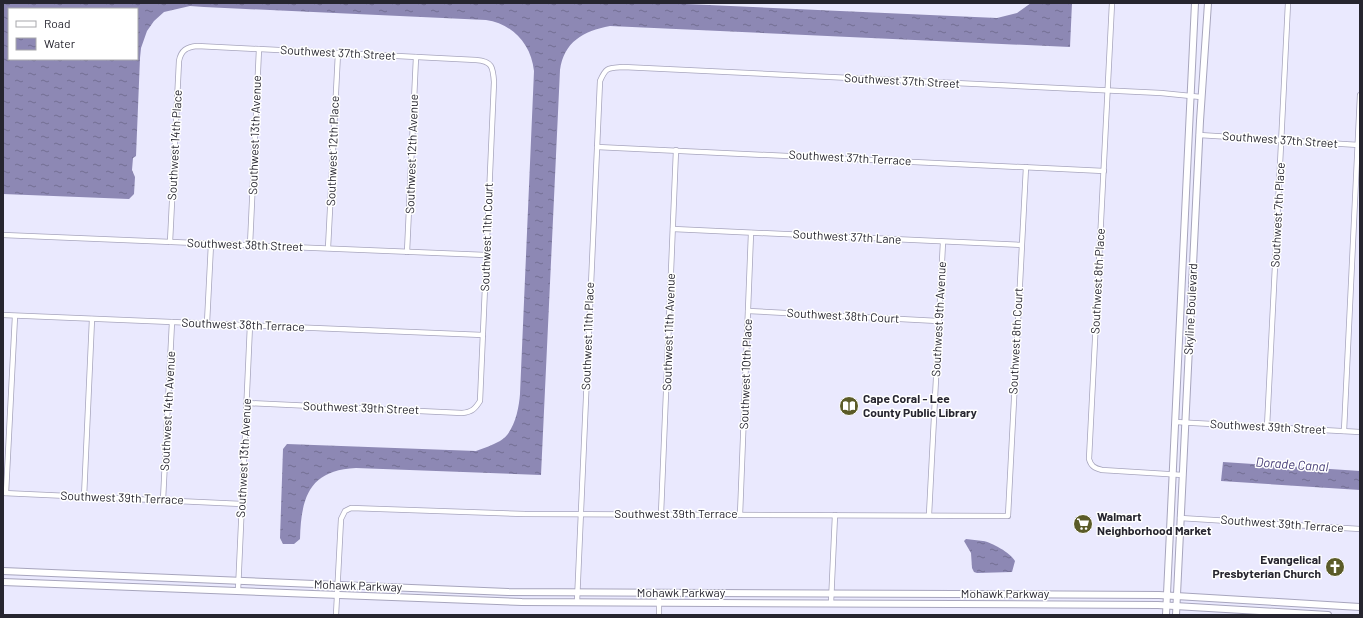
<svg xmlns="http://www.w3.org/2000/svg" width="1363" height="618" font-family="Barlow,sans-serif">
  <defs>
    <pattern id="water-ripples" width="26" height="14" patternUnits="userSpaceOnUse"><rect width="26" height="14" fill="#8d88b4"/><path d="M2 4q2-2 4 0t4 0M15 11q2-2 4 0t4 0" fill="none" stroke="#736f93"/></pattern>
  </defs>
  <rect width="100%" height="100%" fill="#eae9fe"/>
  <g fill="url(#water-ripples)" fill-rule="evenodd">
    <path d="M3,3H664L997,18L1017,13L1031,3H1072L1070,47L610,26C583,31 564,42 560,70L541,475L356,468C309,470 301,498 300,539L294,544H283L280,538L283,449L287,444L476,451C484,448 493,445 500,441C514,433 519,409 520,394L534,71C531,44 513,24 486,20L204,7L190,6L164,12L154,21L147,31L141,48L140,58L136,156L133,158L132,170L135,177L134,194L129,199L3,194ZM9,9H137V59H9Z"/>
    <path d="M1223,462L1360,471V490L1221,481Z"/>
    <path d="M966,539C972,540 977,540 983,541C991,542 1011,553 1015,561L1012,572L977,573L974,572L972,568L971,553L964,541Z"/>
  </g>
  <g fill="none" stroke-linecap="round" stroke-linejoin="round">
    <g stroke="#a7a5bd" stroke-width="6">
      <g id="street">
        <path d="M1112,3L1089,459C1091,466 1094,468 1102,470L1183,475"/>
        <path d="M1199,135L1359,145"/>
        <path d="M597,147L1104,171"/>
        <path d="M673,229L1021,245"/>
        <path d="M3,235L486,255"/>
        <path d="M170,242L179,61C181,50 187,47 197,46L476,60C492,61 493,67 494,82L480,401C475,409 472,412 462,413L246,403"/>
        <path d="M250,245L259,49"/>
        <path d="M328,248L338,53"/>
        <path d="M407,252L416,57"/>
        <path d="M748,311L938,321"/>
        <path d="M3,315L483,335"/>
        <path d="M207,323L211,244"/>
        <path d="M1175,422L1360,432"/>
        <path d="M1267,427L1288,3"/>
        <path d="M1344,431L1360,95"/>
        <path d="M3,493L242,504"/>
        <path d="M6,493L15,316"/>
        <path d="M84,497L92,319"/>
        <path d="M163,500L172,322"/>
        <path d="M661,514L676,150"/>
        <path d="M740,515L751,233"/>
        <path d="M929,515L943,242"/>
        <path d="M1180,518L1360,529"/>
        <path d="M238,591L250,325"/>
        <path d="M577,602L600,81C606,67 608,68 623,67L1161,93L1201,97"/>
        <path d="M831,603L835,515"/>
        <path d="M336,615L341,519L345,511L351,508L525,514L1008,516L1026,167"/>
        <path d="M659,615V592"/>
      </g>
    </g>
    <g stroke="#a7a5bd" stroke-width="8">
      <g id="secondary">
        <path d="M3,571L508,592L1159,595L1360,607"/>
        <path d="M3,582L522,602L1158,605L1328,615"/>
        <path d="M1166,615L1195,3"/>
        <path d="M1176,615L1200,121L1208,3"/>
      </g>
    </g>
    <use href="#street" stroke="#fff" stroke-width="4.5"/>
    <use href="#secondary" stroke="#fff" stroke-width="6"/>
  </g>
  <defs>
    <g id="library-disc" transform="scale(1)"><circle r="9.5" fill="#5b5b28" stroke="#fff"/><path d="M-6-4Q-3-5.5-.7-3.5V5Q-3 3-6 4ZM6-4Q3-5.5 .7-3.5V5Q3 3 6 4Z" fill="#fff"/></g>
    <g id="supermarket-disc" transform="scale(1)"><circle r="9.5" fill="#5b5b28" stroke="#fff"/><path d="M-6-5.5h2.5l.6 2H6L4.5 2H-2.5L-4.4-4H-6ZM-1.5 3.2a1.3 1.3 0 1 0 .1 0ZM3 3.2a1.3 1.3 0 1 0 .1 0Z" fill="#fff"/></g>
    <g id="church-disc" transform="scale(1)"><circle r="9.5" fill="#5b5b28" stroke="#fff"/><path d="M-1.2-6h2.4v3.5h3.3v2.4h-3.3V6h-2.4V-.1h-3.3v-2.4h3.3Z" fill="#fff"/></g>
  </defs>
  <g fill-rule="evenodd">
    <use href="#library-disc" x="849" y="406"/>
    <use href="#supermarket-disc" x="1083" y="524"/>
    <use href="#church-disc" x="1335" y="567"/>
  </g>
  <g text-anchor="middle" stroke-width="3" stroke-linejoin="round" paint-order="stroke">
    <g font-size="12" fill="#26252f" stroke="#fff">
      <text transform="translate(338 53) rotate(3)" y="4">Southwest 37th Street</text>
      <text transform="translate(902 81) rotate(3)" y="4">Southwest 37th Street</text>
      <text transform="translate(255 135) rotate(-88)" y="4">Southwest 13th Avenue</text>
      <text transform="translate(1280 140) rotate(4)" y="4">Southwest 37th Street</text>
      <text transform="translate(175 145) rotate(-87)" y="4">Southwest 14th Place</text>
      <text transform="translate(333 151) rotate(-88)" y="4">Southwest 12th Place</text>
      <text transform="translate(412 154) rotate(-88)" y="4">Southwest 12th Avenue</text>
      <text transform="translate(850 158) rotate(3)" y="4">Southwest 37th Terrace</text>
      <text transform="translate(1278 215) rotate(-87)" y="4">Southwest 7th Place</text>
      <text transform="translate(487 237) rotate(-88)" y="4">Southwest 11th Court</text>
      <text transform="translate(847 237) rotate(3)" y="4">Southwest 37th Lane</text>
      <text transform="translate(245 245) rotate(2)" y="4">Southwest 38th Street</text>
      <text transform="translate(1098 281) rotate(-87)" y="4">Southwest 8th Place</text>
      <text transform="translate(1191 309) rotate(-87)" y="4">Skyline Boulevard</text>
      <text transform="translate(843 316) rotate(3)" y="4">Southwest 38th Court</text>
      <text transform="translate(939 319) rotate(-87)" y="4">Southwest 9th Avenue</text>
      <text transform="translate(243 325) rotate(2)" y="4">Southwest 38th Terrace</text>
      <text transform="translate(669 332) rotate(-88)" y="4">Southwest 11th Avenue</text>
      <text transform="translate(588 336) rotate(-88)" y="4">Southwest 11th Place</text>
      <text transform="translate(1016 341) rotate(-87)" y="4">Southwest 8th Court</text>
      <text transform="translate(746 374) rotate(-88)" y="4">Southwest 10th Place</text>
      <text transform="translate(361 408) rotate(2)" y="4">Southwest 39th Street</text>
      <text transform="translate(168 411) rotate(-87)" y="4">Southwest 14th Avenue</text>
      <text transform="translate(1268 427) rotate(3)" y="4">Southwest 39th Street</text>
      <text transform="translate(244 458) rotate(-87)" y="4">Southwest 13th Avenue</text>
      <text transform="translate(122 498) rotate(2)" y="4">Southwest 39th Terrace</text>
      <text x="676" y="518">Southwest 39th Terrace</text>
      <text transform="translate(1282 524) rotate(4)" y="4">Southwest 39th Terrace</text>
      <text transform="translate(358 586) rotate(2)" y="4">Mohawk Parkway</text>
      <text x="681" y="597">Mohawk Parkway</text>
      <text x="1005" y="598">Mohawk Parkway</text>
    </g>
    <g font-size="12" font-weight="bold" fill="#26252f" stroke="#fff" text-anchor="start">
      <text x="863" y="403">Cape Coral - Lee<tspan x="863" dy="14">County Public Library</tspan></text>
      <text x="1097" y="521">Walmart<tspan x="1097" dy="14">Neighborhood Market</tspan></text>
      <text x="1321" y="564" text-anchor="end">Evangelical<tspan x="1321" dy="14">Presbyterian Church</tspan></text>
    </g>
    <g font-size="13" font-style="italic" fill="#494079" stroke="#fff">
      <text transform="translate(1292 464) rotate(4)" y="5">Dorade Canal</text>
    </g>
  </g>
  <rect width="1363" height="618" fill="none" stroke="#26252f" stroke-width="8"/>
  <rect x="8" y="8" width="130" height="52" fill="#ffffff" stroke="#a8a8ac"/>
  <rect x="16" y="21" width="20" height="6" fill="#ffffff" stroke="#a8a8ac"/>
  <text x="44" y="28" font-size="12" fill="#26252f">Road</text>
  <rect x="16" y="38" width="20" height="12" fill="url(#water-ripples)" stroke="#a8a8ac"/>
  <text x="44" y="48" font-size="12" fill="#26252f">Water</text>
</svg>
